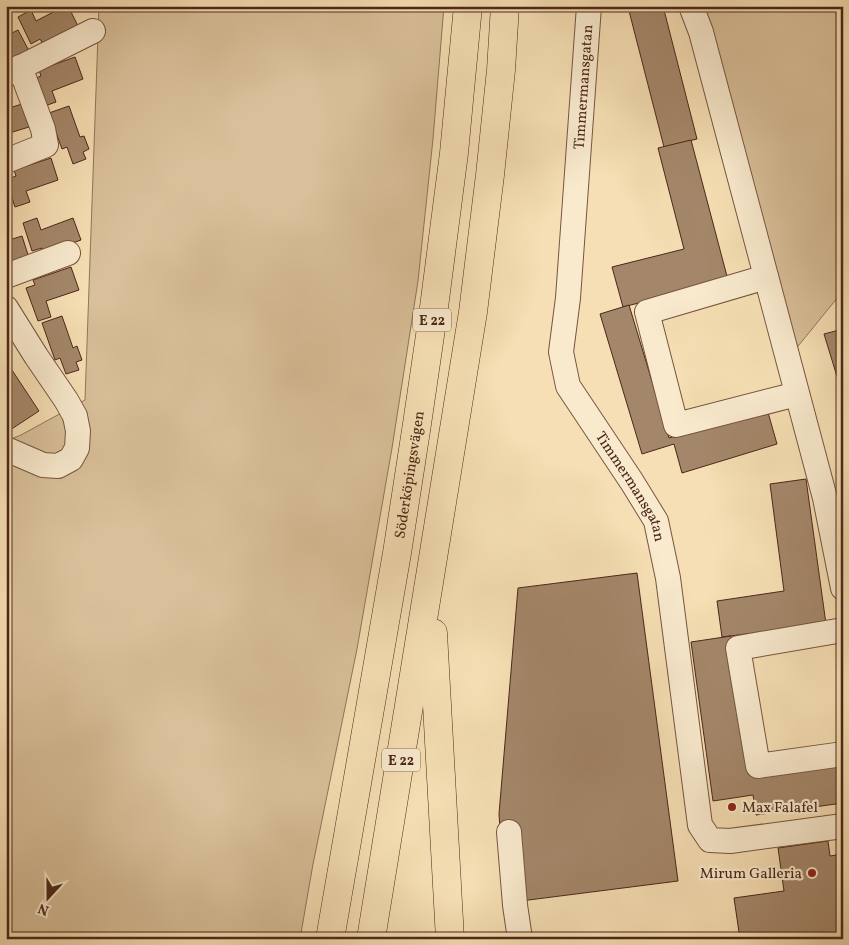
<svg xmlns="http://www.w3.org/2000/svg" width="849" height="945" font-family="Vollkorn,serif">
  <rect width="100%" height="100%" fill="#f6dfb4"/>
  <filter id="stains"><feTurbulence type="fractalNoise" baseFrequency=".004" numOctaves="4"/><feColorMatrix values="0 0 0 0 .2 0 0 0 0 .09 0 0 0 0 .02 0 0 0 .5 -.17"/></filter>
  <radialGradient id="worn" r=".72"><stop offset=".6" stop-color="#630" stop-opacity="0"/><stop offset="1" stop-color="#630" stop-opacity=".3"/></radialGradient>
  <g fill="#d9c09a" stroke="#92745a">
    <path d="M99,6H444L433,139L418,281L392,448L357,649L313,864L300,939H6V441L21,435L85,400Z"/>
    <path d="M716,6H843V291L794,351L697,13Z"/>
  </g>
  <g fill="#a4876a" stroke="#4b2719">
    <path d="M65,6H68L78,26L43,44L40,39L31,44L18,17L31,10L36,21Z"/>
    <path d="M632,6H663L697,139L664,147L628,7Z"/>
    <path d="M18,30L29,51L6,62V36Z"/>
    <path d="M75,57L83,79L52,91L56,102L42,107L31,80L41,76L39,70Z"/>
    <path d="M22,104L29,127L6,134V109Z"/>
    <path d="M69,106L80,137L84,136L89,149L83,152L86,159L73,164L67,147L62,149L49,113Z"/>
    <path d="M691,140L728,280L623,307L612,267L684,249L658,148Z"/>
    <path d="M51,158L58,180L26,191L30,202L15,207L6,180L16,176L14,170Z"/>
    <path d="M37,218L41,230L73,218L81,240L44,253L42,248L32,251L23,223Z"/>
    <path d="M22,236L29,258L6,265V241Z"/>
    <path d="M71,267L79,290L46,301L51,317L38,321L26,288L35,285L33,280Z"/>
    <path d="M629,305L669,438L767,409L777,444L682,473L674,444L642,454L600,314Z"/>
    <path d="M62,316L73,348L77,346L82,360L76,362L79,370L66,374L60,358L55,360L42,323Z"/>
    <path d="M843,329V396L824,334Z"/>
    <path d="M6,361L39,411L7,432H6Z"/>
    <path d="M806,479L826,624L722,637L717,601L784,591L770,484Z"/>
    <path d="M637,573L678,881L505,903L499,814L518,588Z"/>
    <path d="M731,636L750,772L843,759V803L756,815L753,795L713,801L691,642Z"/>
    <path d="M828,841L830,856L843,854V939H740L734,898L784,891L778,848Z"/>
  </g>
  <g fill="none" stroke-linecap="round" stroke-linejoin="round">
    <g stroke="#765540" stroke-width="26">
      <g id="minor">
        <path id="s1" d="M589,6L568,298L561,352L568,386L632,482L656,521L668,578L700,825L710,840L730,841L843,826"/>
        <path d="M691,6L701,32L825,498L843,588"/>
        <path d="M7,74L93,31"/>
        <path d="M6,161L46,145L43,129L20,67"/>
        <path d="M6,276L68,253"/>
        <path d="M766,277L647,312L676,425L797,394"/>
        <path d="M6,308L36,356L66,400L75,416L78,431L77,448L71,459L58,466L43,465L6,449"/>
        <path d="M843,630L738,648L758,766L843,754"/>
        <path d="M509,832L515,905L520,939"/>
      </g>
    </g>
    <g stroke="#4b2719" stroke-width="29">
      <g id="highway">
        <path d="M433,633L450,939"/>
        <path id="s2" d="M330,939L397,553L417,424L433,315L454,153L468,6"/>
        <path d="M371,939L473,312L490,175L501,70L505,6"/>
      </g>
    </g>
    <use href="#minor" stroke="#f9eace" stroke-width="24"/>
    <use href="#highway" stroke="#f6dfb4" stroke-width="28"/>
  </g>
  <g fill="#8f2418" stroke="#f9eace" stroke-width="2">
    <circle cx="732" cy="807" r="5"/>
    <circle cx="812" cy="873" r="5"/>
  </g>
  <g text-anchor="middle" stroke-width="4.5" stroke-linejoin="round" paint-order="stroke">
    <g fill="#f9eace" stroke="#7f624f" stroke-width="1">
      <rect x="413" y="308.5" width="38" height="23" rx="4"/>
      <rect x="382" y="748.5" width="38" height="23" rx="4"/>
    </g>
    <g font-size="14" font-weight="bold" fill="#4b2719">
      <text x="432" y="325">E 22</text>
      <text x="401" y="765">E 22</text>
    </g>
    <g font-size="15" fill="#4b2719" stroke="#f9eace">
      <text transform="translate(583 87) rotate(-86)" y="5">Timmermansgatan</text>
      <text dy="5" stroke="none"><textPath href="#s2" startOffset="471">Söderköpingsvägen</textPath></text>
      <text dy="5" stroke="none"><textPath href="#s1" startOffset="501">Timmermansgatan</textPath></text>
    </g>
    <g font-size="15" fill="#4b2719" stroke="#f9eace" text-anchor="start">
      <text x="742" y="812">Max Falafel</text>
      <text x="802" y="878" text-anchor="end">Mirum Galleria</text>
    </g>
  </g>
  <rect width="849" height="945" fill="none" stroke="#f6dfb4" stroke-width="25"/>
  <rect x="8" y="8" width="834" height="930" fill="none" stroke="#4b2719" stroke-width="2.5"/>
  <rect x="12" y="12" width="824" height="920" fill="none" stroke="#4b2719"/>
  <g transform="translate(48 898) rotate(201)" stroke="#f9eace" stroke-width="4" paint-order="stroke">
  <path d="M0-4L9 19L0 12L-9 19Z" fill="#4b2719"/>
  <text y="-8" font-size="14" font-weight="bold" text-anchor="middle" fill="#4b2719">N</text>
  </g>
  <rect width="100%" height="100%" filter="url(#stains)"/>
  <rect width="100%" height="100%" fill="url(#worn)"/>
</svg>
